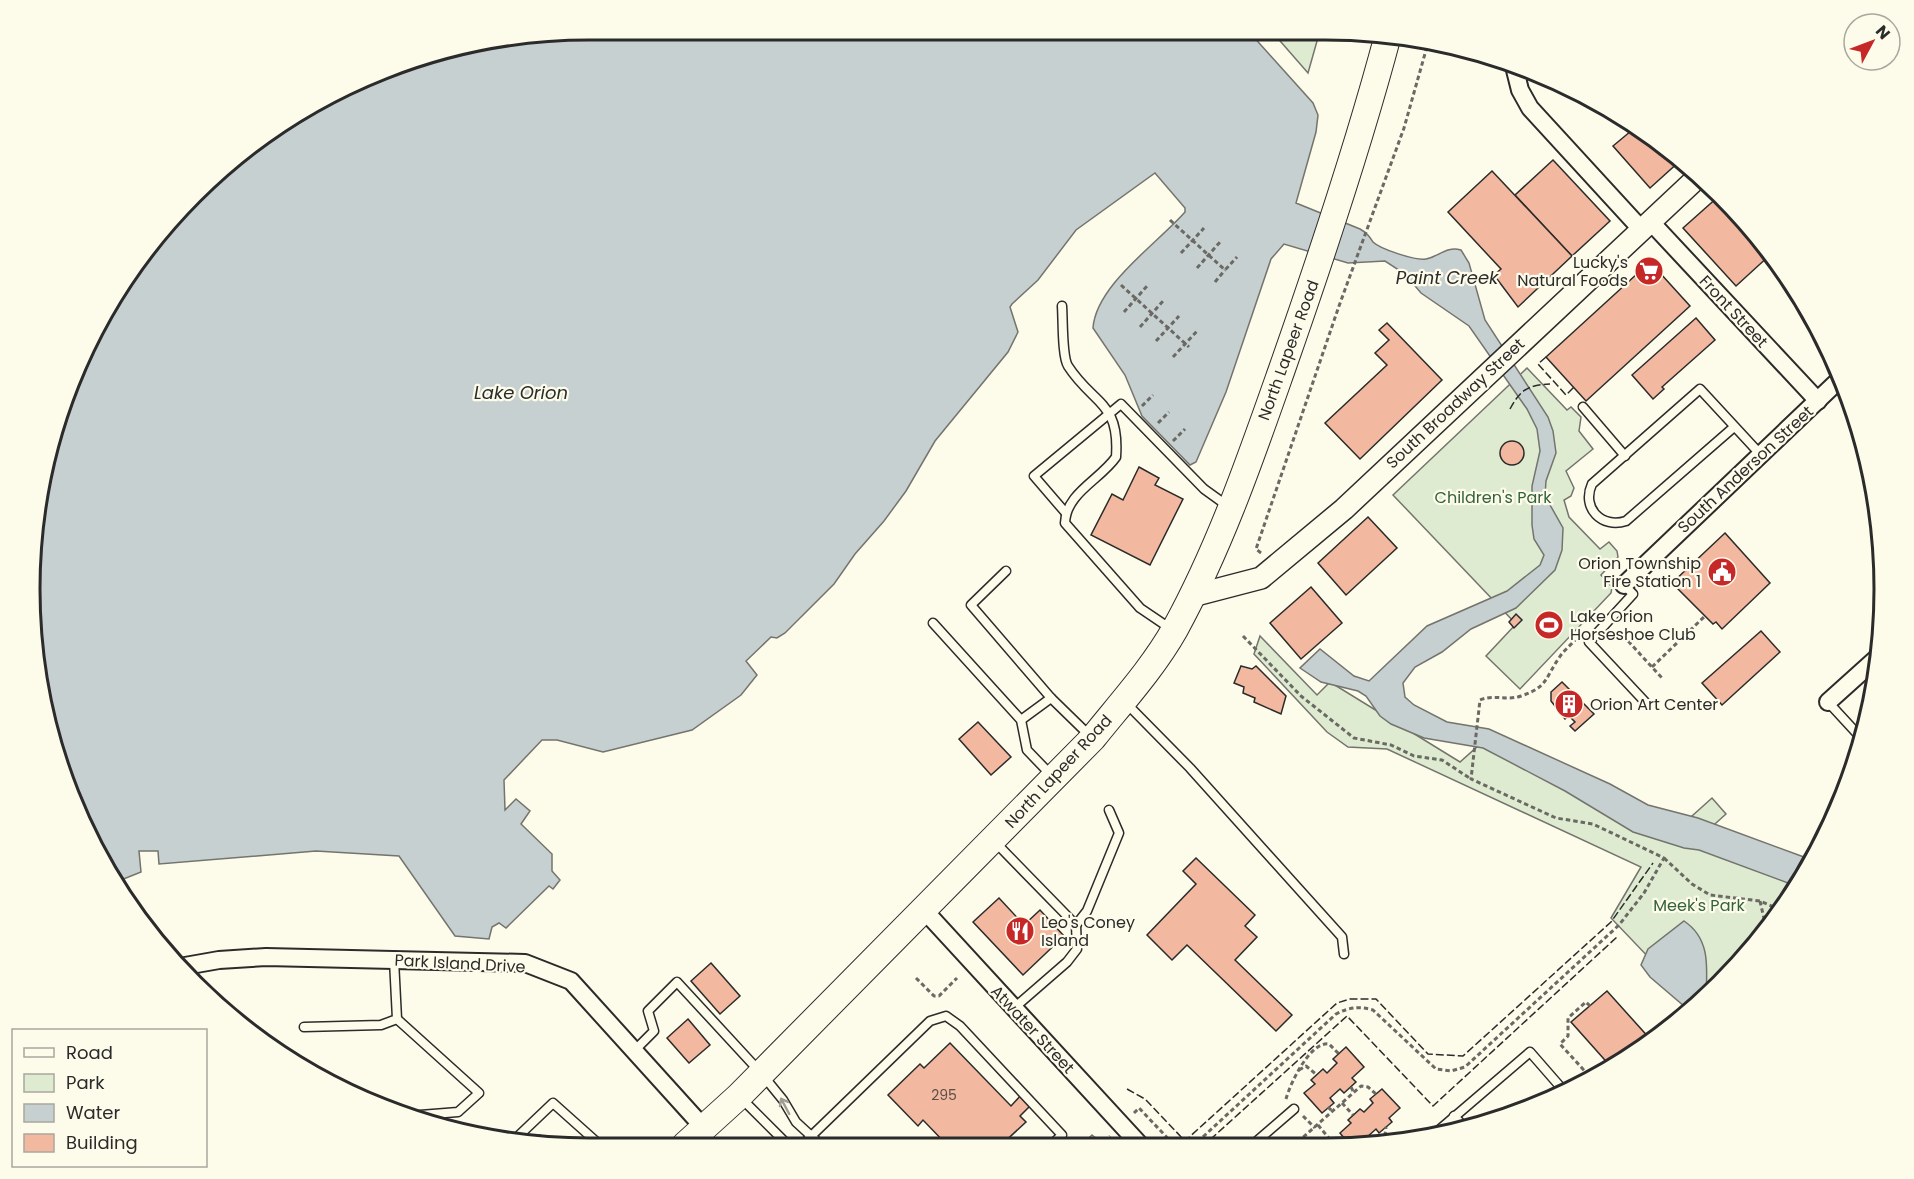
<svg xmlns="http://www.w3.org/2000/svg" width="1914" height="1179" font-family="Poppins,sans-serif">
  <rect width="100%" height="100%" fill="#fdfbea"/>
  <g fill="#deebd1" stroke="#74746e" stroke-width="1.5">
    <path d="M1274,34H1319L1308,73Z"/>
    <path d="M1527,368L1567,410L1571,407L1581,417L1579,431L1593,449L1566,471L1574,488L1571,496L1564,500L1569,517L1600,549L1609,542L1617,551L1618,557L1601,575L1612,587L1611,593L1520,689L1486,656L1516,624L1393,495Z"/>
    <path d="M1260,636L1317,695L1330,682L1460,762L1487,738L1673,833L1712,798L1726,814L1706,832L1805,871L1769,930L1696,1007L1611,918L1641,867L1387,749L1348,747L1327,732L1254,654Z"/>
    <path d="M1092,1135L1106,1146L1080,1147Z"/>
  </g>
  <g fill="#c7d0d0" stroke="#74746e" stroke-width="1.5">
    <path d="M590,30L1251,34L1313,103L1318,115L1316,132L1296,203L1360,229C1367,233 1369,236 1373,242C1380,249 1416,261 1426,259C1440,256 1446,246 1461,250L1469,263L1485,320L1548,417L1553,431L1556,453L1546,481L1545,496L1563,528L1562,550L1555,570L1516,608L1471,629L1442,652L1415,667L1403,683L1405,697L1414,705L1447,722L1489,729L1610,784L1648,805L1698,818L1812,860L1796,886L1699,850L1684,848L1633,832L1565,791L1483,748L1424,738L1391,724L1380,716L1366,696L1358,691L1321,682L1300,668L1320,649L1354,676L1369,681L1427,626L1507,591L1540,565L1544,555L1534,539L1532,525V486L1540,451L1537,429L1527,409L1469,326L1421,293L1405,274L1385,261L1348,263L1284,244L1271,259L1226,392L1196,462L1190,465L1142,416L1125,375L1093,328C1096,285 1158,243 1185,212V208L1155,173L1076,230L1038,280L1012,304L1010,307L1018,332L1008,352L935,441L906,491L884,521L855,554L834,584L785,633L777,638L771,637L746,661L757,675L741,695L692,730L603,752L557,740H542L504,780L505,810L516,799L530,811L521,824L552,854V871L560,880L553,889L549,886L506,928L499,923L492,927L489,939L455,936L399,856L316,851L159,864L158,851H139L141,872L116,882L60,769L30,589L60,410L124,278L249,145L410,60Z"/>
    <path d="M1684,921C1711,939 1707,968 1706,997L1691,1012L1650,977L1641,965L1648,949Z"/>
  </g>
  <g fill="#f2b8a0" stroke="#2b2b2b" stroke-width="1.5">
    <path d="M1559,84L1573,92L1568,96Z"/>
    <path d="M1623,121L1665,145L1681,160L1650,188L1613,146L1631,131Z"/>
    <path d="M1553,160L1610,221L1572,256L1515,195Z"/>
    <path d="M1492,171L1572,256L1518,307L1494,275L1501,269L1448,212Z"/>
    <path d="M1719,196L1745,220L1770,255L1736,286L1683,228Z"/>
    <path d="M1650,262L1690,306L1586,401L1546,357Z"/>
    <path d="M1696,318L1715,340L1662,387L1664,389L1653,399L1632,375Z"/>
    <path d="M1387,323L1442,380L1360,459L1325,423L1387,365L1375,353L1389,340L1379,330Z"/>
    <circle cx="1512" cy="453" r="12"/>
    <path d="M1139,467L1159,478L1155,485L1183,499L1150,565L1091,535L1112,494L1123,500Z"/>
    <path d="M1368,517L1397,548L1346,595L1318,563Z"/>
    <path d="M1725,533L1770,583L1722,629L1716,622L1713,624L1672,583Z"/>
    <path d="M1311,587L1342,623L1301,659L1270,623Z"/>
    <path d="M1516,614L1522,620L1514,628L1509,622Z"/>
    <path d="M1761,631L1780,652L1722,705L1702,683Z"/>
    <path d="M1241,666L1252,669L1256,666L1286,696L1281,714L1254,702L1255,698L1243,693L1244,687L1234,683Z"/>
    <path d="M1562,682L1594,714L1575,731L1570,726L1575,722L1569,716L1565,719L1551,701V692Z"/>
    <path d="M978,722L1011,757L991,775L959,739Z"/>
    <path d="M1196,858L1255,915L1245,926L1257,937L1235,960L1292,1015L1276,1031L1187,945L1172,960L1147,935L1196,884L1183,871Z"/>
    <path d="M999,898L1024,925L1040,910L1064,936L1023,975L973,922Z"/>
    <path d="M711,963L740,996L720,1014L691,981Z"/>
    <path d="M1607,991L1651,1040L1612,1068L1571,1022Z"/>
    <path d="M688,1019L710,1045L689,1063L667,1038Z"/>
    <path d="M950,1043L1011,1106L1022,1094L1032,1104L1020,1116L1026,1122L1000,1146H948L923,1120L918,1126L888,1095L920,1064L924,1068Z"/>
    <path d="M1346,1047L1364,1067L1352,1078L1356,1082L1344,1093L1340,1089L1330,1098L1334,1103L1322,1113L1304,1093L1315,1084L1311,1080L1323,1069L1327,1073L1337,1063L1333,1059Z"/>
    <path d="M1382,1089L1400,1108L1389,1118L1392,1122L1379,1133L1376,1129L1366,1138L1370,1142L1364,1147L1352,1148L1340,1133L1351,1123L1348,1120L1360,1109L1364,1112L1373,1103L1370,1099Z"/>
    <path d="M540,1135L550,1144H531Z"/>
  </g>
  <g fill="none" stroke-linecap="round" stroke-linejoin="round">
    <g stroke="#2b2b2b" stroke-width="11">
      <g id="service">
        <path d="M1518,81L1531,71"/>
        <path d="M1062,306C1063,319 1062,357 1068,366C1093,405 1120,401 1116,457C1100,480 1066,493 1065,523L1140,608L1171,629"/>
        <path d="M1583,407L1625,456"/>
        <path d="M1734,427L1626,521C1602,529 1581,508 1592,484L1700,389L1761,455"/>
        <path d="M1065,512L1034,476L1121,404L1204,489L1229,507"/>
        <path d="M1006,571L971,605L1051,698L1091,737"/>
        <path d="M1624,585L1633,594L1589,642L1647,704"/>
        <path d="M933,623L1021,720L1027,750L1052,776"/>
        <path d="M1828,702L1863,740"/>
        <path d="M1126,703L1190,768L1342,937L1344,954"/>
        <path d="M1021,720L1051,698"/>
        <path d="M995,842L1076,925L1077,949L1067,962L1014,1008"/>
        <path d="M1076,925L1087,911L1119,833L1109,810"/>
        <path d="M397,1019L479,1093L458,1112L420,1115"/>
        <path d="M304,1027L381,1025L397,1019L394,960"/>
        <path d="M635,1050L654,1031L648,1011L677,982L761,1073L783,1100L796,1122L822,1146"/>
        <path d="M741,1098L788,1145"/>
        <path d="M1454,1116L1467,1130"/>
        <path d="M1432,1136L1530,1052L1564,1091"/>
        <path d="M511,1143L553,1103L600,1145"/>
        <path d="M802,1145L930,1021L946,1016L960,1026L1062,1135L1050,1146"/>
        <path d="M1250,1147L1294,1109"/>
      </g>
    </g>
    <g stroke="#2b2b2b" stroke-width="20">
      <g id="minor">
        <path d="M1514,66L1520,90L1530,108L1641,229"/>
        <path d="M1650,221L1818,401"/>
        <path d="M1624,585L1840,379"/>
        <path d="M1828,702L1878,657"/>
        <path d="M924,910L1142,1147"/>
        <path d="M185,966L219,960L266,957L525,963L571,981L704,1128"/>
      </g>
    </g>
    <g stroke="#2b2b2b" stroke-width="24">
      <path id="tertiary" d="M1192,596L1261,578L1344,509L1698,177"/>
    </g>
    <g stroke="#2b2b2b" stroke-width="28">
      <path id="primary" d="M685,1145L739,1096L1093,738C1121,703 1153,668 1175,629C1220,547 1251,457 1282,369C1321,258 1358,148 1388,35"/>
    </g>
    <g stroke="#6a6964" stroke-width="3" stroke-dasharray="4.5 3" stroke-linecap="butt">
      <path d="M1170,220L1225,270L1237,257"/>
      <path d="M1181,253L1204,228"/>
      <path d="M1197,268L1220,242"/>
      <path d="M1215,282L1225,270"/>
      <path d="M1121,285L1189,347"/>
      <path d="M1124,312L1147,286"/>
      <path d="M1140,327L1163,301"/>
      <path d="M1156,341L1179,316"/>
      <path d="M1173,357L1197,331"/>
      <path d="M1142,406L1153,395"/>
      <path d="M1158,423L1169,412"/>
      <path d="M1173,441L1185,429"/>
      <path d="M1261,553L1256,549L1339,306L1404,128L1428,43"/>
      <path d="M1618,630L1662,678"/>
      <path d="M1243,636L1301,696L1354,738L1391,745L1414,756L1442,760L1471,779"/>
      <path d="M1652,667L1705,616"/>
      <path d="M1664,858L1692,884L1710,895L1760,901L1781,910"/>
      <path d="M1760,901L1767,932"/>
      <path d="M916,978L934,996H939L957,978"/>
      <path d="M1590,1006L1586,1002L1568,1018V1036L1560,1044L1592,1079"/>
      <path d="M1299,1070L1306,1066L1317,1075"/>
      <path d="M1351,1087L1354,1093"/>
      <path d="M1286,1099C1290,1084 1310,1041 1329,1044L1339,1054"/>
      <path d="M1342,1103L1353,1115"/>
      <path d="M1328,1107L1333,1112"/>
      <path d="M1134,1113L1139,1108L1176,1147"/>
      <path d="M1303,1116L1315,1128"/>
      <path d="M1318,1125L1337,1148"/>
      <path d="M1298,1142L1302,1148"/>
      <path d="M1373,1146L1385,1135L1386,1127"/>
      <path d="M1099,1147L1110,1136"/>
      <path d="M1192,1147L1336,1014C1350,1007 1359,1006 1373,1010L1436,1069L1451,1071L1465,1067L1619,925L1644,893L1664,858L1593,824L1556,818L1471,779L1480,700C1494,694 1507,701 1521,696C1548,687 1545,678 1559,658C1563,651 1570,646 1575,640"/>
      <path d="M1292,1147L1361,1086L1368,1087L1376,1094"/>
    </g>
    <use href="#service" stroke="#fdfbea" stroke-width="8"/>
    <use href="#minor" stroke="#fdfbea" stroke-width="16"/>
    <use href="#tertiary" stroke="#fdfbea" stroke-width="21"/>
    <use href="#primary" stroke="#fdfbea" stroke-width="26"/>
    <g stroke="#2b2b2b" stroke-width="1.5" stroke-dasharray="8 3" stroke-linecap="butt">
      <path d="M1546,357L1538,364L1566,395L1574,387"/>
      <path d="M1510,409C1520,390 1528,385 1550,384"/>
      <path d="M1127,1089L1145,1099L1185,1141L1337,1003L1350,999H1376L1428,1054L1463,1056L1611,922L1653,863"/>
      <path d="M1202,1147L1347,1016L1433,1106L1617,937"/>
    </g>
  </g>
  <defs><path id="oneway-shaft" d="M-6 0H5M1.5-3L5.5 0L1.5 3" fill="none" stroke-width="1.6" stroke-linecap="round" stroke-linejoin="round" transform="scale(1.5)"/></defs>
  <use stroke="#9e9d94" href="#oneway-shaft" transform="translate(785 1106) rotate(-118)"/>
  <defs>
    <g id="supermarket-disc" transform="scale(1.5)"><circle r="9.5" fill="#c62828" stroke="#fdfbea"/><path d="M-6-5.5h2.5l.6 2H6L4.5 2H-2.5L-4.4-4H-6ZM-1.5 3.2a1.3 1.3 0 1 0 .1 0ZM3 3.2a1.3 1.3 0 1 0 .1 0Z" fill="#fff"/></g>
    <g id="civic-disc" transform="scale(1.5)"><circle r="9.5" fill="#c62828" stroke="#fdfbea"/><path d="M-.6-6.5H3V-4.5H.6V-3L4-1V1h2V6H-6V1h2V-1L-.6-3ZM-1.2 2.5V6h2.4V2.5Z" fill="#fff"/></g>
    <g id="stadium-disc" transform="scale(1.5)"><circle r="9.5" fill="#c62828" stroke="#fdfbea"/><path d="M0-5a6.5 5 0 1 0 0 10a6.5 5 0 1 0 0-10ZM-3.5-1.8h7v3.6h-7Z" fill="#fff"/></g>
    <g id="building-disc" transform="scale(1.5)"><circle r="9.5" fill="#c62828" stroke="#fdfbea"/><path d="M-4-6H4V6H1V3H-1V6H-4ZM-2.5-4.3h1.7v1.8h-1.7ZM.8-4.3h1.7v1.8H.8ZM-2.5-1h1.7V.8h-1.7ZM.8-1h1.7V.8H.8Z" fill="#fff"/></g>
    <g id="restaurant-disc" transform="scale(1.5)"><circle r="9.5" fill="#c62828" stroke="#fdfbea"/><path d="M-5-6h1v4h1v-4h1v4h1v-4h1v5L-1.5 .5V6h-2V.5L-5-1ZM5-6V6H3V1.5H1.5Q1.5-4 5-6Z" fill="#fff"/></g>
  </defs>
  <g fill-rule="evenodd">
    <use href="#supermarket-disc" x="1649" y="271"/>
    <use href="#civic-disc" x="1722" y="572"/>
    <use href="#stadium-disc" x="1549" y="625"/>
    <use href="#building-disc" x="1569" y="704"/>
    <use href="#restaurant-disc" x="1020" y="931"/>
  </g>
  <g text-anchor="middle" stroke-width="4.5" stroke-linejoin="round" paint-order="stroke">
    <g font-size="14" fill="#5d4e48">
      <text x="944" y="1100">295</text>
    </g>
    <g font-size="16" fill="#2b2b2b" stroke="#fdfbea" text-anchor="start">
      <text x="1628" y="268" text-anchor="end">Lucky's<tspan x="1628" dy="18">Natural Foods</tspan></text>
      <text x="1701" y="569" text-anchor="end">Orion Township<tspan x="1701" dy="18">Fire Station 1</tspan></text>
      <text x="1570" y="622">Lake Orion<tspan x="1570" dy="18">Horseshoe Club</tspan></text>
      <text x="1590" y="710">Orion Art Center</text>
      <text x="1041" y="928">Leo's Coney<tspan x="1041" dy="18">Island</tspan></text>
    </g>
    <g font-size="16" fill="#2b2b2b" stroke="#fdfbea">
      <text transform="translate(1734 311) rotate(47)" y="6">Front Street</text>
      <text transform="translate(1288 350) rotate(-70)" y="6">North Lapeer Road</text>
      <text transform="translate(1455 403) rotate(-43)" y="6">South Broadway Street</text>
      <text transform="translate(1745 469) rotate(-43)" y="6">South Anderson Street</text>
      <text transform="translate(1058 771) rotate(-47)" y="6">North Lapeer Road</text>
      <text transform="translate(460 963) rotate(3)" y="6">Park Island Drive</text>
      <text transform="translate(1033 1029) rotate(47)" y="6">Atwater Street</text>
    </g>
    <g font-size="16" fill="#34623c" stroke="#fdfbea">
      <text x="1493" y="503">Children's Park</text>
      <text x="1699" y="911">Meek's Park</text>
    </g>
    <g font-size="18" font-style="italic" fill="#2b2b2b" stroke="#fdfbea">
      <text x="1447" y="284">Paint Creek</text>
      <text x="521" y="399">Lake Orion</text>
    </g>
  </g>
  <path d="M0 0H1914V1179H0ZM589 40H1325A549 549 0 0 1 1874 589V589A549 549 0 0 1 1325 1138H589A549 549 0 0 1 40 589V589A549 549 0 0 1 589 40Z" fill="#fdfbea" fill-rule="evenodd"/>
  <path fill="none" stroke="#2b2b2b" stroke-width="3" d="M589 40H1325A549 549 0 0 1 1874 589V589A549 549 0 0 1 1325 1138H589A549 549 0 0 1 40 589V589A549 549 0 0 1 589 40Z"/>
  <rect x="12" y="1029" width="195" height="138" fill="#fdfbea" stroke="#a9a89e" stroke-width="1.5"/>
  <rect x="24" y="1048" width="30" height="9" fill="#fdfbea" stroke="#a9a89e" stroke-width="1.5"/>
  <text x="66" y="1059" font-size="18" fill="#2b2b2b">Road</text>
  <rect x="24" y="1074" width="30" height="18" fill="#deebd1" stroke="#a9a89e" stroke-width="1.5"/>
  <text x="66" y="1089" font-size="18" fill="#2b2b2b">Park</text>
  <rect x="24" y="1104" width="30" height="18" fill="#c7d0d0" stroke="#a9a89e" stroke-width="1.5"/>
  <text x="66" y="1119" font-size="18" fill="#2b2b2b">Water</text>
  <rect x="24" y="1134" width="30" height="18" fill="#f2b8a0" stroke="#a9a89e" stroke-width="1.5"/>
  <text x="66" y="1149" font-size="18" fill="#2b2b2b">Building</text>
  <g transform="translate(1872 42) rotate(49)"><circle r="28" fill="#fdfbea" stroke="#a9a89e" stroke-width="1.5"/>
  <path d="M0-4.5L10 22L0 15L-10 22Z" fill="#c62828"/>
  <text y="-9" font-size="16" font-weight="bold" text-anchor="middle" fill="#2b2b2b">N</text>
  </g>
</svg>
